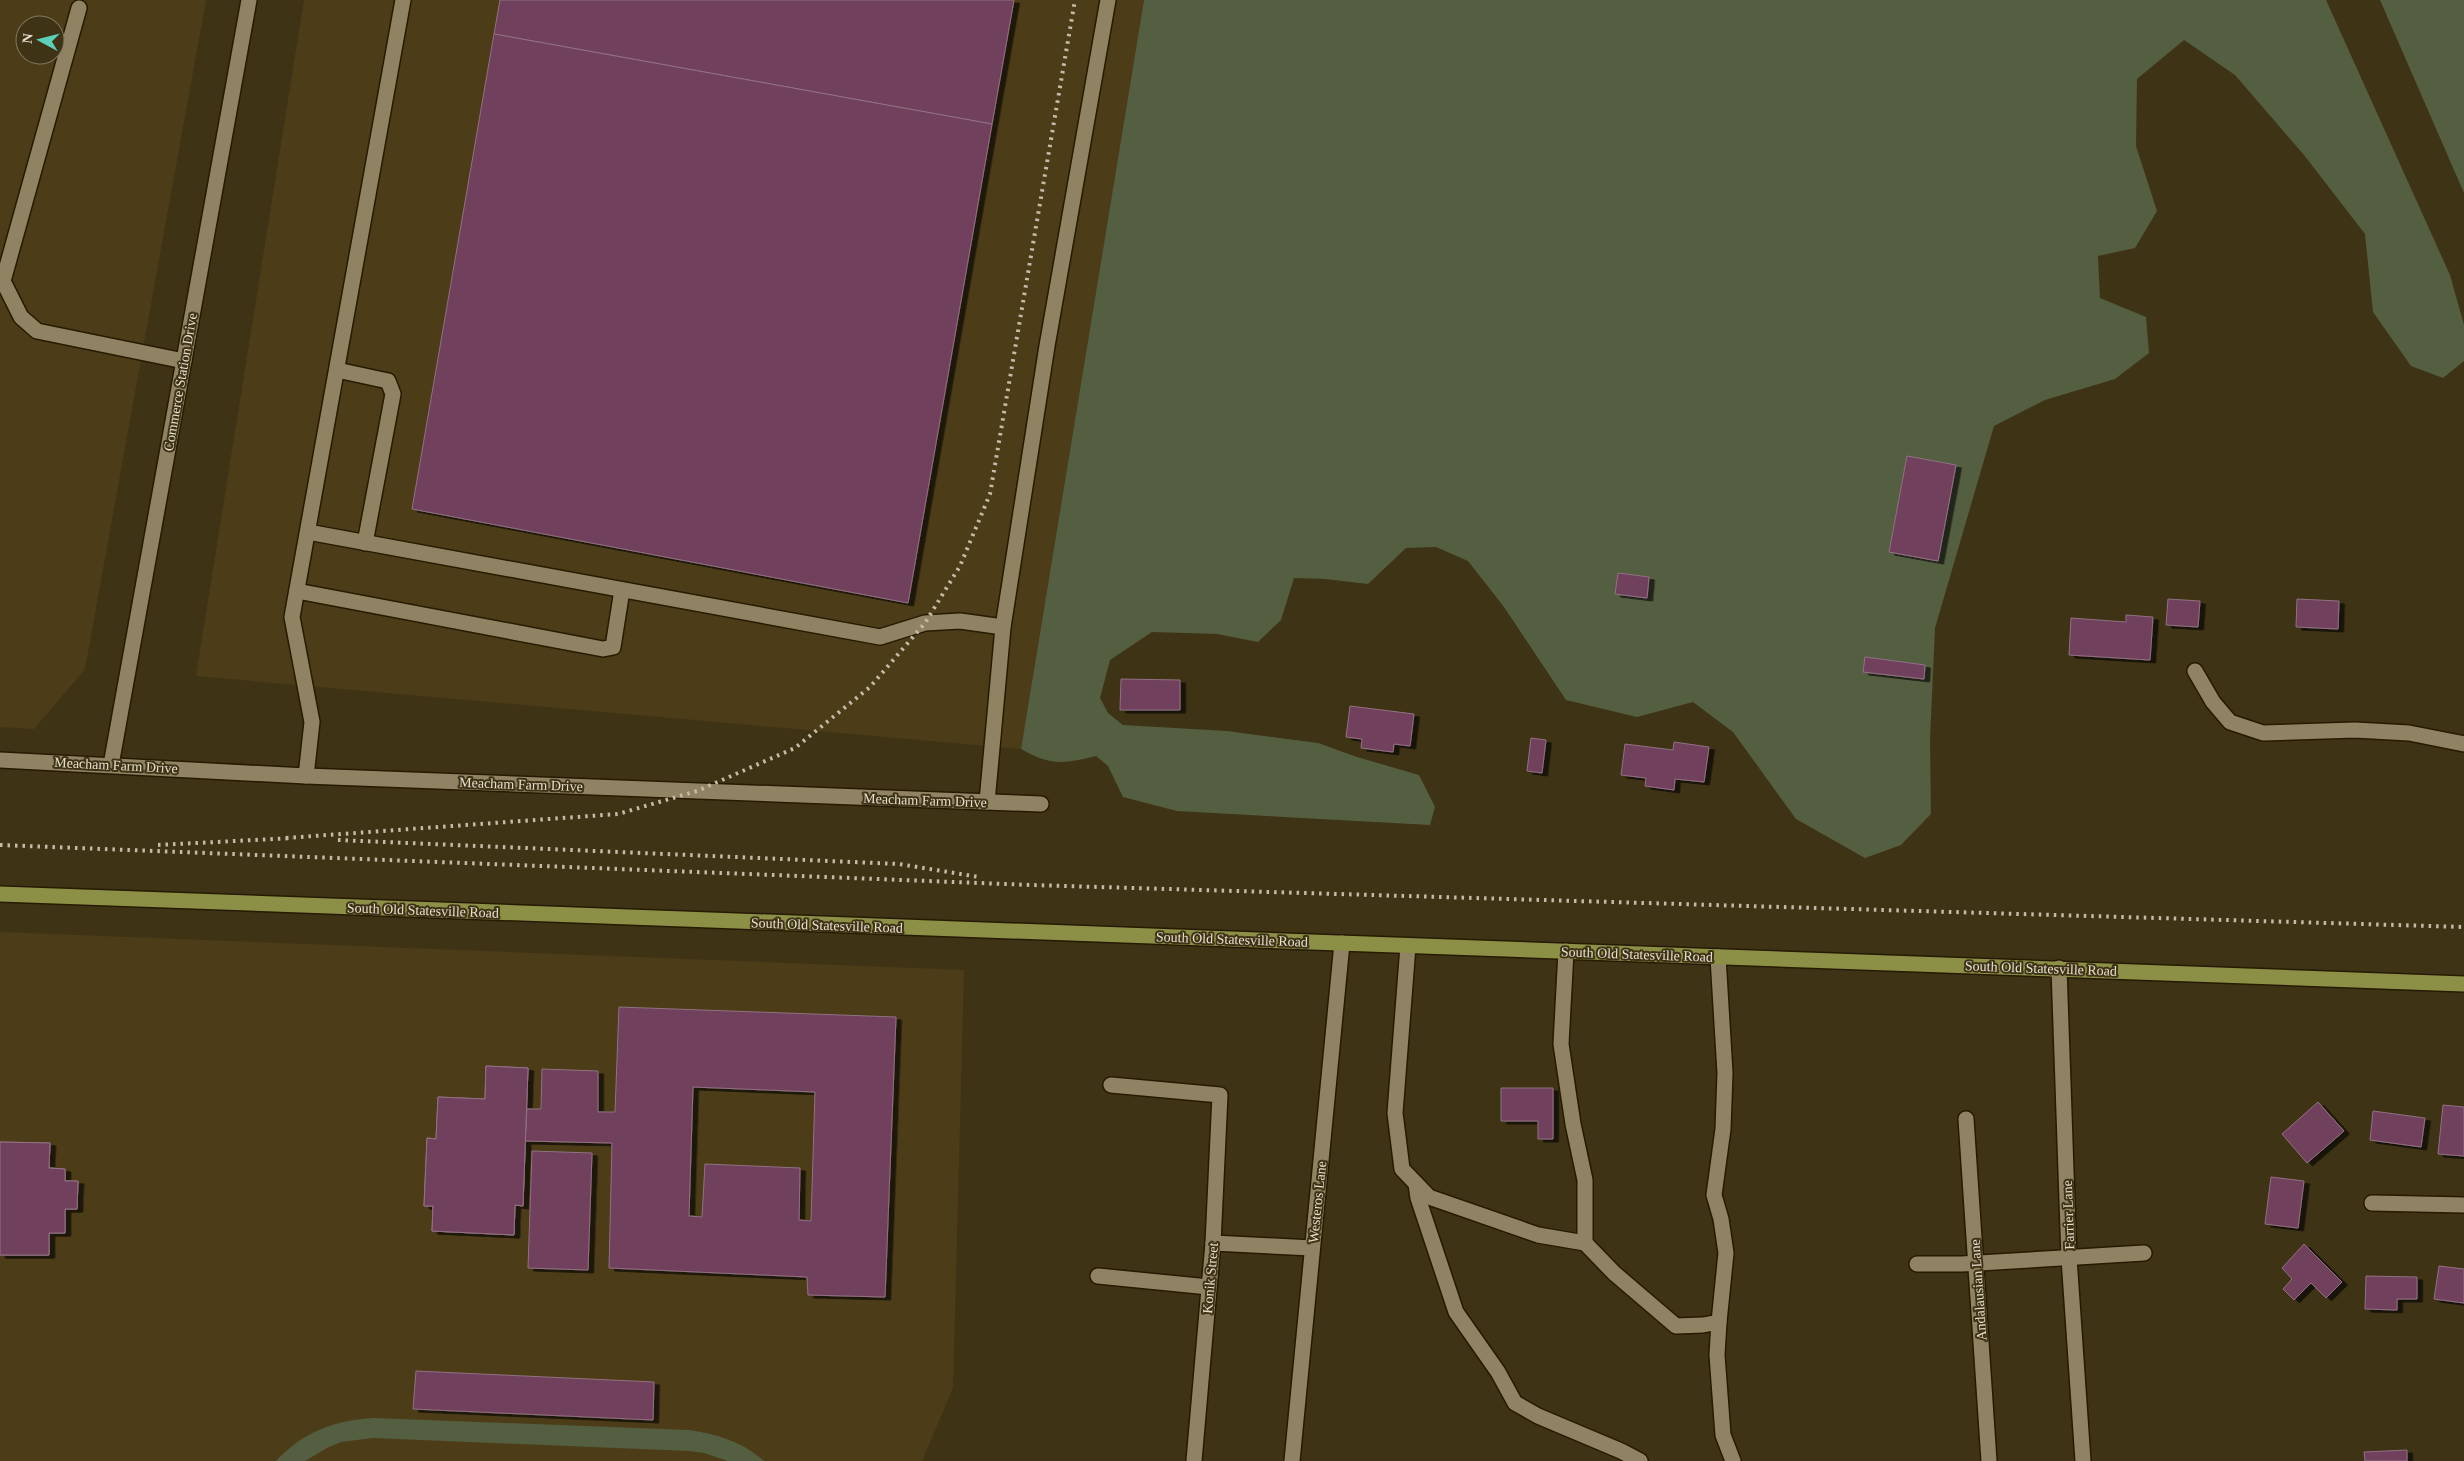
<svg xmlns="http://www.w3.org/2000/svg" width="2464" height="1461" font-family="Georgia,serif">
  <defs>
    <filter id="shadow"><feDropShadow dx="5.5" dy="3" stdDeviation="0" flood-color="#0009"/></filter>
  </defs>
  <rect width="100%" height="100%" fill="#3f3316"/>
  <g fill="#4c3d18" fill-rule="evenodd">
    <path d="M0,0H206L85,669L34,729L0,727ZM25,25H55V55H25Z"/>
    <path d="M304,0H1144L1021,749L196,676Z"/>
    <path d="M0,932L964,970L953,1388L922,1461H0Z"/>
  </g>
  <g fill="#545e41">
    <path d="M1144,0H2326L2450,275L2464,325V361L2443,378L2411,366L2373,312L2365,234L2304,155L2235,75L2184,40L2137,79L2136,146L2157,211L2135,248L2098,256L2100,298L2146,317L2149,353L2115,379L2045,400L1994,426L1935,628L1930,739L1931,814L1901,845L1865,858L1796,819L1733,732L1693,702L1637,717L1566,700L1504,607L1468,561L1436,547L1406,548L1368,584L1325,579L1294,578L1281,620L1258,642L1217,634L1152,632L1110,660L1100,698L1108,713L1123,725L1227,731L1318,743L1357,757L1419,775L1435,807L1430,825L1177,811L1123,797L1108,766L1096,756C1063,764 1051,766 1021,749Z"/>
    <path d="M2380,0H2464V193Z"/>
    <path d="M374,1418L689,1430C717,1434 743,1442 764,1461H728L704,1453L689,1451L373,1438L341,1442L327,1448L305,1461H276C303,1432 335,1420 374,1418Z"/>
  </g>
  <g fill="#6f405c" stroke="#917183" fill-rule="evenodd" filter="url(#shadow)">
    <path d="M500,0H1014L992,124L494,34Z"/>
    <path d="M494,34L992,124L908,603L412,509Z"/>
    <path d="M1907,456L1956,465L1938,561L1889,552Z"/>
    <path d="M1618,573L1649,577L1647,598L1615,594Z"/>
    <path d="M2168,599L2200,601L2198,627L2166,625Z"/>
    <path d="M2297,599L2339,601L2338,629L2296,627Z"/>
    <path d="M2126,615L2153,617L2150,660L2069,655L2071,618L2126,622Z"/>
    <path d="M1865,657L1925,665L1924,679L1863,672Z"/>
    <path d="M1121,679L1180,680V710H1120Z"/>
    <path d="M1350,706L1414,714L1410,746L1394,744L1393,752L1361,748L1362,739L1346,737Z"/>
    <path d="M1531,738L1546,740L1542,773L1527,771Z"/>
    <path d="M1674,742L1709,747L1704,782L1675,779L1674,790L1645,786L1646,778L1621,775L1625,744L1673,750Z"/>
    <path d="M619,1007L896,1017L885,1297L808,1295L807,1277L609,1268L612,1143L525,1141L527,1109H541L542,1069L598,1071V1112H615ZM693,1087L815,1092L811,1221L799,1220L800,1168L705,1164L702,1217L689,1216Z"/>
    <path d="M486,1066L528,1068L523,1206L515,1205L514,1235L432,1231L433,1206H424L427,1138L436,1139L438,1097L485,1099Z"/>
    <path d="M486,1066L528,1068L523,1206L515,1205L514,1235L432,1231L433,1206H424L427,1138L436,1139L438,1097L485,1099Z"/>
    <path d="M1501,1088H1553V1139H1538V1121H1501Z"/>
    <path d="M2318,1102L2344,1131L2307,1163L2282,1134Z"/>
    <path d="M2443,1105L2464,1107V1156L2438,1154Z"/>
    <path d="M2373,1111L2425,1118L2421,1147L2370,1140Z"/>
    <path d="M0,1142L50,1143L49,1168L65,1169V1181H78L77,1209H65V1233H49V1255H0Z"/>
    <path d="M0,1142L50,1143L49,1168L65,1169V1181H78L77,1209H65V1233H49V1255H0Z"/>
    <path d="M532,1151L592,1153L588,1270L528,1268Z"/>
    <path d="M2271,1177L2304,1181L2298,1228L2265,1224Z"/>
    <path d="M2304,1244L2342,1282L2326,1298L2311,1283L2294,1300L2283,1289L2292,1279L2282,1268Z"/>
    <path d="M2439,1266L2464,1269V1303L2434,1299Z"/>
    <path d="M2366,1276L2417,1277V1299H2397V1310L2365,1309Z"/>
    <path d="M416,1371L654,1382L653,1420L413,1409Z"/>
    <path d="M2407,1450V1461H2365L2364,1452Z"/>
  </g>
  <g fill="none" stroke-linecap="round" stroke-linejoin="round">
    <g stroke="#261b00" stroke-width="18">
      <g id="minor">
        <path d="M79,8L3,281L21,317L37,331L184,361"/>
        <path d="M337,370L388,381L393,394L365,543"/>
        <path d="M308,532L880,637L925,623L960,621L1003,627"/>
        <path d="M297,591L603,649L613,647L622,590"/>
        <path d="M2195,671L2213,702L2230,722L2263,733L2355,730L2409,733L2464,744"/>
        <path d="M0,760L306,776L1041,804"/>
        <path d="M111,765L249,0"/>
        <path d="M306,776L312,722L292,617L403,0"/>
        <path d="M987,802L1003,627L1047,346L1108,0"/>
        <path d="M1408,946L1395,1113L1402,1169L1429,1197L1538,1235L1585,1243L1614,1273L1676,1326L1703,1325L1719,1322L1726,1253L1721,1219L1714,1195L1723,1129L1725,1073L1718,957"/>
        <path d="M1566,951L1561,1044L1573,1124L1585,1180V1243"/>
        <path d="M2059,968L2069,1258L2083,1461"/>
        <path d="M1111,1085L1220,1095L1213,1243L1194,1461"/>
        <path d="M1966,1119L1989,1461"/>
        <path d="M1416,1184L1418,1198L1456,1312L1498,1372L1515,1403L1538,1416L1621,1451L1640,1461"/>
        <path d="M2372,1203L2464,1205"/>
        <path d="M1213,1243L1312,1248"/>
        <path d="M1917,1264H1962L2144,1253"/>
        <path d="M1098,1276L1209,1287"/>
        <path d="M1719,1322L1717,1355L1723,1435L1733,1461"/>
        <path d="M1292,1461L1342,943"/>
      </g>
    </g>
    <g stroke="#261b00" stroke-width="18">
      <path id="major" d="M0,894L2464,984"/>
    </g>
    <use href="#minor" stroke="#908364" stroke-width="15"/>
    <use href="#major" stroke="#8c9047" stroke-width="15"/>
    <g stroke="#c4bca8" stroke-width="4" stroke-dasharray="2.5 5" stroke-linecap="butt">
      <path d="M286,838L618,814L697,791L795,748L870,687L925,623L960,566L990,494L1075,0"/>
      <path d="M338,840L899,864L979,877"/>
      <path d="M0,845L1031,885L2464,927"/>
      <path d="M158,845L293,838"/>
    </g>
  </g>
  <g text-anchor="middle" stroke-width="4" stroke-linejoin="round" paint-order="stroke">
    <g font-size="14" fill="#e7e0cf" stroke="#3f3316">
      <text transform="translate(180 382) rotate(-80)" y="5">Commerce Station Drive</text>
      <text transform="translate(116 765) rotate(3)" y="5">Meacham Farm Drive</text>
      <text transform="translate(521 784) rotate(2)" y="5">Meacham Farm Drive</text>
      <text transform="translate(925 800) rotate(2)" y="5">Meacham Farm Drive</text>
      <text transform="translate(423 910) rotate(2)" y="5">South Old Statesville Road</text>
      <text transform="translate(827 925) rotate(2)" y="5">South Old Statesville Road</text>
      <text transform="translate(1232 939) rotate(2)" y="5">South Old Statesville Road</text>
      <text transform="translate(1637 954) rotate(2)" y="5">South Old Statesville Road</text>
      <text transform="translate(2041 968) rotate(2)" y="5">South Old Statesville Road</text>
      <text transform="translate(1317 1202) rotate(-84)" y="5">Westeros Lane</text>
      <text transform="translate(2068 1215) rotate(-92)" y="5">Farrier Lane</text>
      <text transform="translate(1210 1278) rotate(-85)" y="5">Konik Street</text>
      <text transform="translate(1978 1290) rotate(-94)" y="5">Andalausian Lane</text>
    </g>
  </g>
  <g transform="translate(40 40) rotate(277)"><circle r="24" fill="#3f3316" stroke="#827860"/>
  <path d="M0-4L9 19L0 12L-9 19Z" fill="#5dceb8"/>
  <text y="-8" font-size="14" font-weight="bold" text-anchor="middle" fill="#e7e0cf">N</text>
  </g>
</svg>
